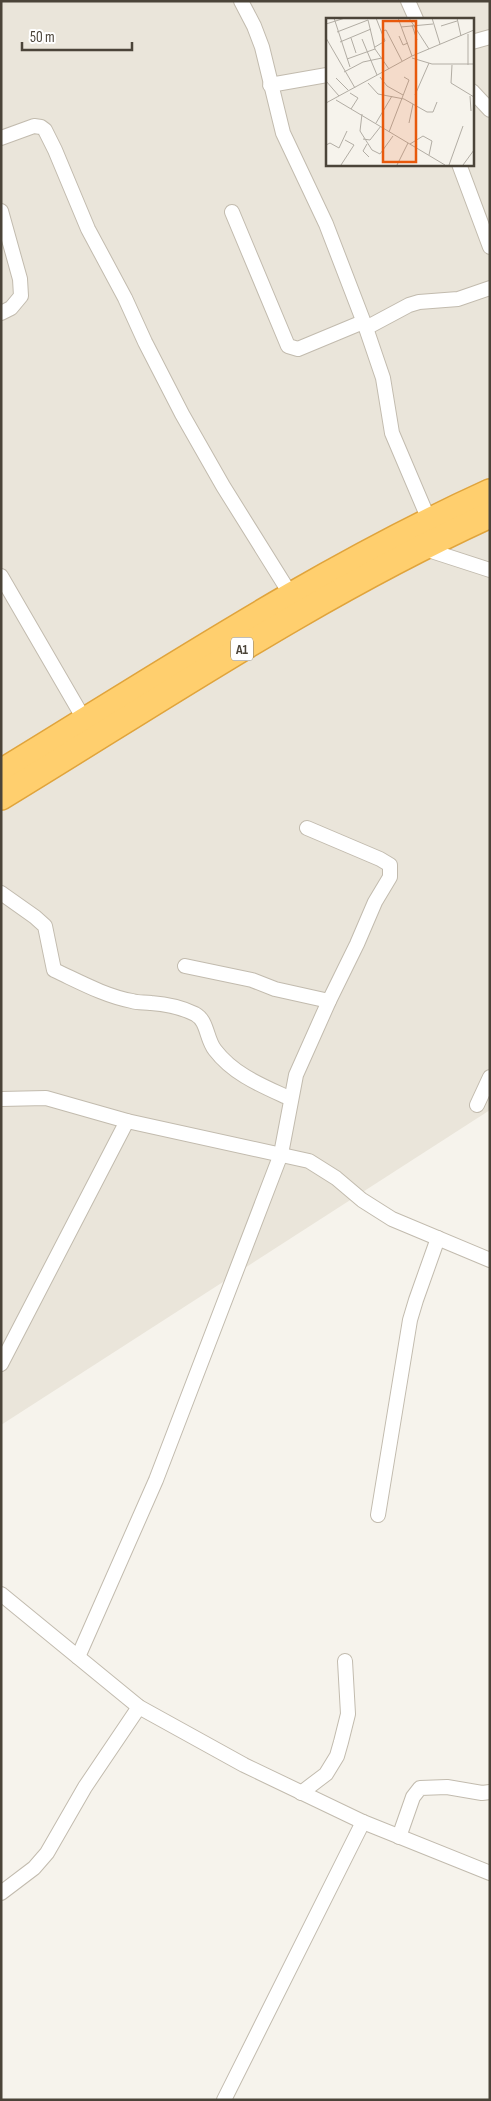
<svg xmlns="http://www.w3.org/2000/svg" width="491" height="2101" font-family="'Sofia Sans Condensed',sans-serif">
  <rect width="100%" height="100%" fill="#f6f3ec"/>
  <path fill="#eae5da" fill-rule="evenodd" d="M1,1H490V1110L1,1425ZM327,19H472V164H327Z"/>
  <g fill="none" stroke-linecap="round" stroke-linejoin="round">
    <g stroke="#c2bbae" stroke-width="16">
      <g id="street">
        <path d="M241,1L254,26L262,47L283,133L326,224L366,328L383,378L392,433L429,520"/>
        <path d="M408,1L416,19"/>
        <path d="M472,42L490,37"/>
        <path d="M270,85L327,75"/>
        <path d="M472,91L490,110"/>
        <path d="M1,138L34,126L41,127L45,130L55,150L88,229L125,298L145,342L182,414L223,486L291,595"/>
        <path d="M459,164L490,247"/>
        <path d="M1,211L20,279L21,296L11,308L1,313"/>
        <path d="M232,212L288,346L298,349L363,322"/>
        <path d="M366,328L409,305L419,302L458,299L490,288"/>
        <path d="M422,548L490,570"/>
        <path d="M1,576L88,726"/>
        <path d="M1,893L35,917L45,926L54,970C80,982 105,996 132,1001C138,1003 145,1002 151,1003C165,1004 183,1008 195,1014C208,1021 206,1039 215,1050C234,1075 263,1086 291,1099"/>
        <path d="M185,966L252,980L275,989L329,1001"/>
        <path d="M1,1099L46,1098L127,1121L309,1161L336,1178L362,1200L392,1219L490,1260"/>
        <path d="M477,1105L490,1077"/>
        <path d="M1,1364L127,1121"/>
        <path d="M378,1515L410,1320L416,1300L438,1238"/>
        <path d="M1,1594L139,1707L244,1765L363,1822L490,1873"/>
        <path d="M78,1657L156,1480L281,1154L296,1075L329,1001L357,944L375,902L390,877V865L380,859L307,828"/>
        <path d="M301,1793L326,1774L337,1756L341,1742L348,1714L345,1661"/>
        <path d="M399,1837L413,1797L420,1788L447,1787L482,1793L490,1792"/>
        <path d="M1,1893L34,1868L47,1853L85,1787L139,1707"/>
        <path d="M224,2100L363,1822"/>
      </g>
    </g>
    <g stroke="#e0a43c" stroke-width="28">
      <g id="highway">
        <path d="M1,772C162,674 318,570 490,492"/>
        <path d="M1,797C162,699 319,593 490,515"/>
      </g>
    </g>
    <use href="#street" stroke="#fff" stroke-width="14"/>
    <use href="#highway" stroke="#ffcf6e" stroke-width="25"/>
  </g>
  <g text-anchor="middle" stroke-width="4" stroke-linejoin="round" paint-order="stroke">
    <rect fill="#fff" stroke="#817c74" stroke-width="1" x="231" y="637.5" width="22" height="23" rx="4"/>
    <g font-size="14" font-weight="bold" fill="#4b4439">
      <text x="242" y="654">A1</text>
    </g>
  </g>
  <g transform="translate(326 18)">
    <rect width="148" height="148" fill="#f6f3ec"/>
    <path fill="none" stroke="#b2ada4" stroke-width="1" d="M8,0L24,49M72,0L86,38M83,0L103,31M106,0L114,26M131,0L135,18M0,6L19,0M86,7L91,22M115,8L131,3M75,9L107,6M56,13L60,12L76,43M11,14L42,2L49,31L63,51M73,18L77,27L82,25M0,20L29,70M25,20L30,35M36,21L51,57M14,24L45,11M49,29L59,23L50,0M86,40L106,46H148M21,41L49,31M126,47L125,65L148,79M142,47V16M18,54L37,44L56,40M54,59L61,68L77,77M10,60L22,72M0,63L13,78M42,65L52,76L78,81L101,94H107L111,84M24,75L32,80L25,91M89,77L103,45M144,78L145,93M10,82L119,147M0,85L86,38L148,12M36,96L34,113L46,132L54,136L67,118M50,105L66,78M83,105L87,86M63,114L83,62L78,59M37,121L44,122L55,108M41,126L37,133L43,139M84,126L97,118L106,123L103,137M0,127L4,125L13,130L21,113M15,147L28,127L19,122M71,147L82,125M123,147L137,108M137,147L148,132"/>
    <path fill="#e8590c" fill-opacity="0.15" stroke="#e8590c" stroke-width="2.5" d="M57,3H90V144H57Z"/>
    <rect width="148" height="148" fill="none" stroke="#4b4439" stroke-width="2.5"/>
  </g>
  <rect width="491" height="2101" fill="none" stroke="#4b4439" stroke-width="5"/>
  <path d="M22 42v8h110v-8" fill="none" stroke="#4b4439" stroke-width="2.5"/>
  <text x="30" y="42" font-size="15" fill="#4b4439" stroke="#ffffff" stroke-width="4" paint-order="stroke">50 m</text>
</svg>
